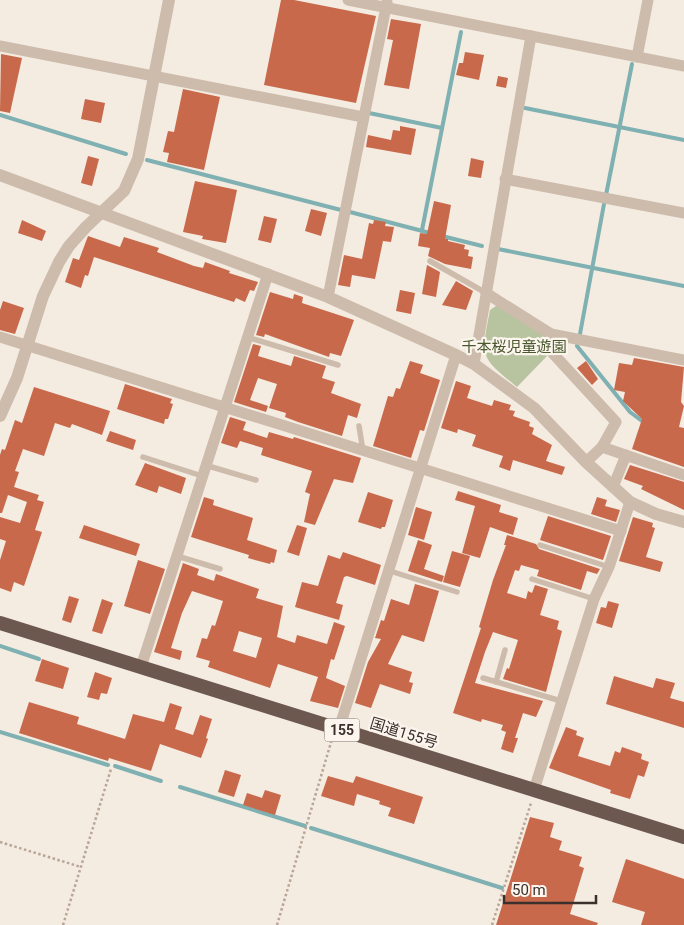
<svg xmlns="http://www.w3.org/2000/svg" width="684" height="925" font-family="Roboto,'Noto Sans JP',sans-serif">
  <rect width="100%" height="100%" fill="#f4ebe1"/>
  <path fill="#b8c4a0" d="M499,304L545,336L542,351L547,356L517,387C479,356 481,357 490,310Z"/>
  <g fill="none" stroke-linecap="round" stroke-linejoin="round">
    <g stroke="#7fb0b2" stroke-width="4">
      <path d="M525,108L684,140"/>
      <path d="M369,113L442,128"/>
      <path d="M0,115L126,154"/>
      <path d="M147,160L341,210"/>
      <path d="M606,195L632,64"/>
      <path d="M350,212L430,233"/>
      <path d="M422,230L461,32"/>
      <path d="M442,236L482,246"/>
      <path d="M498,249L684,286"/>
      <path d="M580,334L604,204"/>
      <path d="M578,342L577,346L630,412L646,424"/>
      <path d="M0,646L39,659"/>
      <path d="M0,732L108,765"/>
      <path d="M115,766L161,781"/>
      <path d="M180,787L305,826"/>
      <path d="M311,828L502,888"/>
    </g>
  </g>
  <g fill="#c8694b" fill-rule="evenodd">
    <path d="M281,0H294L376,16L356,103L264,85Z"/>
    <path d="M391,19L421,24L409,89L384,85L393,40L387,39Z"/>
    <path d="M465,52L484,55L479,80L456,75L459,63H463Z"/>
    <path d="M1,54L22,58L10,113L0,111Z"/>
    <path d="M498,76L508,78L506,88L496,86Z"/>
    <path d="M183,89L220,97L204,170L167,162L169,153L163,152L168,131L174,132Z"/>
    <path d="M85,99L105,103L101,123L81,119Z"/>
    <path d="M400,126L416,129L411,155L366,147L368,135L391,140L393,130L400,131Z"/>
    <path d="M88,156L99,159L92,186L81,183Z"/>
    <path d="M471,158L484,161L481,178L468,176Z"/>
    <path d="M195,181L237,190L226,243L202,239L203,236L183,232Z"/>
    <path d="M434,201L451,205L445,239H448V241L465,245L464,249L469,250L468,256L473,257L471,269L445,264L428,256L430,248L418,246L420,233L427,234Z"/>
    <path d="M311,209L327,213L321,236L305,231Z"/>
    <path d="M264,216L277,219L271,243L258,240Z"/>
    <path d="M22,220L46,231L42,241L18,233Z"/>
    <path d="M374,220L386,222L385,226L394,227L391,242L383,241L375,279L352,275L350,287L338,285L344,255L362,259L369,223L373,224Z"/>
    <path d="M88,236L120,247L124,237L159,248L157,252L194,266L203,268L205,262L230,271L229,273L258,282L254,291L250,290L245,302L236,298L234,302L94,257L88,276L85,275L81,288L65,282L73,258L79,260Z"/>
    <path d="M427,265L440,272L436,297L422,294Z"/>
    <path d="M456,281L473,291L466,310L442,305Z"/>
    <path d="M400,290L415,293L411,314L396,311Z"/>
    <path d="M270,292L293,299L294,294L303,297L302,303L354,320L341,356L330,353L329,357L265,334L264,337L256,335Z"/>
    <path d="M3,301L24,308L15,334L0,330V310Z"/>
    <path d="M253,344L261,346L258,356L291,366L294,356L326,366L322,378L335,382L331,393L361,404L357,418L348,415L342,436L298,422L285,417L286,413L269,408L277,384L258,378L250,400L268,406L266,412L234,402Z"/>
    <path d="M634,358L684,367L681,402L684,406L679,427L684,428V467L632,449L642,419L623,401L625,392L614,390L619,363L632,365Z"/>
    <path d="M410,361L423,365L420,373L440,380L424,431L420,430L411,458L373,446L388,396L393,397L396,388L400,389Z"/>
    <path d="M586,361L598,379L592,385L577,368Z"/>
    <path d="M456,381L471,386L467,398L492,406L494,400L511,405L509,410L515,411L513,416L530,422L529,426L534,428L532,434L552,445L546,461L565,467L562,475L513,460L510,471L499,467L503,456L472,446L476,435L458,429L457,433L441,428Z"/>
    <path d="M125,384L172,399L170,403L173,404L168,419H165L164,424L117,409Z"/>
    <path d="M34,387L110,411L102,435L72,424L70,428L55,423L44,456L23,449L15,471L19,472L14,487L39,495L37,500L44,502L35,530L42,532L24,586L14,582L11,592L0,588V560L6,541L0,539V517L20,523L27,502L8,495L2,513H0V455L2,449L5,450L15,420L22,423Z"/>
    <path d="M230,417L246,422L243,430L267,438L269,432L293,439L294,437L361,458L353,483L334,479L315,525L304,522L310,494L305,492L312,471L261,455L263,448L240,441L237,448L221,443Z"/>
    <path d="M110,431L136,440L133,450L106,441Z"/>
    <path d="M145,463L186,478L181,494L159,486L157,493L135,485Z"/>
    <path d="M630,465L684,482V510L641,489L643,486L624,479Z"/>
    <path d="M458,491L501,505L499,512L518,518L513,535L490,527L480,558L462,553L475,506L455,500Z"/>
    <path d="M368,492L393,500L385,527H382L381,529L358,522Z"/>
    <path d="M204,497L214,500L213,505L253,518L247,540L277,550L274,563L271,562L270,564L248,558L249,555L191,537Z"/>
    <path d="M597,497L607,500L605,506L620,510L616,522L591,514Z"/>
    <path d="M416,507L432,512L424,540L408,535Z"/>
    <path d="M548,516L611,536L603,560L540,540Z"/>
    <path d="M633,517L653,523L652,527L655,528L646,557L663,562L660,572L619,561Z"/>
    <path d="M84,525L140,544L136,556L79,538Z"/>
    <path d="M297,525L307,528L299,556L287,552Z"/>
    <path d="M507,535L536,544L539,549L600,569L597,574L587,571L581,590L537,576L539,570L521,565L519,571L515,570L507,593L526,599L528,591L532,593L535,585L548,589L540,615L559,621L557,629L562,631L546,692L503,679L507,668L509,669L518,640L493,632L485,652L475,683L543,701L536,717L523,713L515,738H518L513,753L501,749L506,732L501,730L503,725L482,719L481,722L453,713L481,628L479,627L493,580L506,545H504Z"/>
    <path d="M418,540L432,545L424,569L444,576L442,582L408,571Z"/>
    <path d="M452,551L470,556L460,587L443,582Z"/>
    <path d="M343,552L381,565L375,585L347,576L344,577L336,603L343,605L339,620L295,607L302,582L318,586L328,555L340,559Z"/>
    <path d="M138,560L165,569L150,614L124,606Z"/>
    <path d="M183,563L199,569L197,575L214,581L216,574L233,580L259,589L256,598L283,606L277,637L295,643L297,635L327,644L334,622L345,626L334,660L331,659L326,678L345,686L338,708L310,701L318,677L278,664L270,688L208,667L210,661L196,657L202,638L207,639L212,625L215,626L223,601L192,591L182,613L171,648L182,651L180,660L154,652ZM239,631L262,638L256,658L233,651Z"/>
    <path d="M415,584L439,591L424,642L402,635L388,664L412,672L409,682L413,683L410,694L380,684L371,708L355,703L368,662L381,639L375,638L381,620L384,621L391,599L409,605Z"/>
    <path d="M69,596L79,599L71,623L62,620Z"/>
    <path d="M102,599L113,603L102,634L92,631Z"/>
    <path d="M608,601L619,604L612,628L596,623L601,607L606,608Z"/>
    <path d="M42,659L69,668L63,689L35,681Z"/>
    <path d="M95,672L112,678L107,694L101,693L99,700L87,697Z"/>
    <path d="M614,676L653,688L656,678L675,683L670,698L684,702V728L606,704Z"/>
    <path d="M29,702L79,717L77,724L125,739L133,714L164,722L170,703L182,707L175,729L193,735L200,715L212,719L206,738L208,739L201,758L160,744L151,771L109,758L108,761L19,733Z"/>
    <path d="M566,727L577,731L576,735L584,738L578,756L610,766L615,751L620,753L622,747L642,754L641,759L649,762L644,777L638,775L630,799L610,793L611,790L549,768Z"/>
    <path d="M225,770L241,775L234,797L218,792Z"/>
    <path d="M328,776L353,783L356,776L423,797L414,824L388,816L391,808L379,804L380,801L357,794L354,806L321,796Z"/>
    <path d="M265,790L281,795L275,815L243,805L247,793L262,798Z"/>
    <path d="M530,817L554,823L550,837L562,841L559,850L582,857L579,866L584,868L570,914L598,923L597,925H496Z"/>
    <path d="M626,859L684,879V925H641L645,912L612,902Z"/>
  </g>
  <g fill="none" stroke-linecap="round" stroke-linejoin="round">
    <g stroke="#b9a596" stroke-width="2.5" stroke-dasharray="2.5 2.5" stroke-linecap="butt">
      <path d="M0,842L81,867"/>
      <path d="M63,925L111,769"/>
      <path d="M277,925L332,739"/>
      <path d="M492,925L531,803"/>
    </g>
    <g stroke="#cdbbac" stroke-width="5.5">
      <path d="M430,261L486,293"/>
      <path d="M247,337L338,365"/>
      <path d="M359,426L363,451"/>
      <path d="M143,457L202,476"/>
      <path d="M205,465L256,480"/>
      <path d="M540,545L609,567"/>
      <path d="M177,556L220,569"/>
      <path d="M390,571L457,592"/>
      <path d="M532,579L594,599"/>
      <path d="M483,678L561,701"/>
      <path d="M496,682L505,650"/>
    </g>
    <g stroke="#cdbbac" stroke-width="11">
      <path d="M348,0L684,66"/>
      <path d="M0,46L363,117"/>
      <path d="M637,57L648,0"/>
      <path d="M505,179L684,213"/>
      <path d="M486,293L551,334L684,360"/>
      <path d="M328,297L387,2"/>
      <path d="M551,334L547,347L616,422L602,447L586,462"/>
      <path d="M0,337L621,531"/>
      <path d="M474,364L531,36"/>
      <path d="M602,447L684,475"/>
      <path d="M613,487L626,455"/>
      <path d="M141,667L268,274"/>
      <path d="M339,729L456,355"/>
      <path d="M534,790L594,599L609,567L630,502"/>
    </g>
    <g stroke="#cdbbac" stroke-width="12">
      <path d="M0,175L328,297L456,355L474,364L534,408L586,462L630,502L656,514L684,522"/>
      <path d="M0,416L17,378L43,296L59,262L69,246L86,227L124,191L138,159L169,0"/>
    </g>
    <path stroke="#6c584f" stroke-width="14" d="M0,623L684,837"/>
  </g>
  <g text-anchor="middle" stroke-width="4.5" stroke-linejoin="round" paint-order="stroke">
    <rect fill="#fbf5ee" stroke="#756b66" stroke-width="1" x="324.5" y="718.5" width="35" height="23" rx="4"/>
    <g font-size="14" font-weight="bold" fill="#3b302b">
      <text x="342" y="735">155</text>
    </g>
    <g font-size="15" fill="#4a5a2e" stroke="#fbf5ee">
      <text x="514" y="352">千本桜児童遊園</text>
    </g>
    <g font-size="15" fill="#3b302b" stroke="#fbf5ee">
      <text transform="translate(404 733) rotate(17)" y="5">国道155号</text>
    </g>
  </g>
  <path d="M504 895v8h92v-8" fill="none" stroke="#3b302b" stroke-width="2.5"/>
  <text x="512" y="895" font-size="15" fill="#3b302b" stroke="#fbf5ee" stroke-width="4" paint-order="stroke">50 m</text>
</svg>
